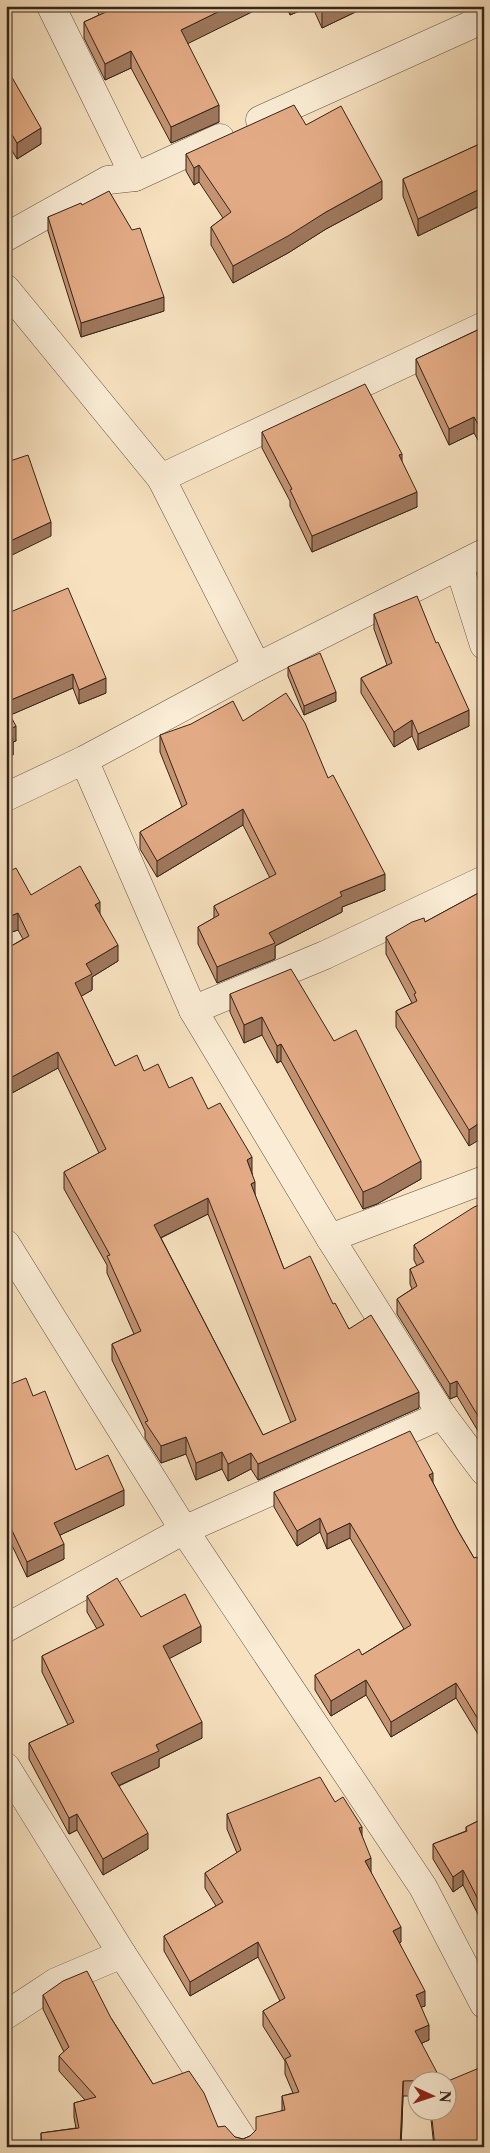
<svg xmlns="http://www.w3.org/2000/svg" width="490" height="2153" font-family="'Libre Caslon Text',serif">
  <rect width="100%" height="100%" fill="#f7e1bf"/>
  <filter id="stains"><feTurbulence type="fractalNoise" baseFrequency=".004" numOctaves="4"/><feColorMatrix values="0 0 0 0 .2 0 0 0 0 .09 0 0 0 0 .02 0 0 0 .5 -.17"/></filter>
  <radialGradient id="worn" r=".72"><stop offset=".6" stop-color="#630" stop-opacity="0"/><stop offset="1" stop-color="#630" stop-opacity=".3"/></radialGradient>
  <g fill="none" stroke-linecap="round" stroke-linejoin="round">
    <g stroke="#665443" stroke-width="29">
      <g id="street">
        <path d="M51,6L135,177"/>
        <path d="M260,120L484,19"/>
        <path d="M6,237L108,180L135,177L220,138"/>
        <path d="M6,289L161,478"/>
        <path d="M459,566L484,645"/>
        <path d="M257,667L484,553"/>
        <path d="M84,760L193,1010L330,1238L442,1415L484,1471"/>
        <path d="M6,797L84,760L257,667L161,478L484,326"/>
        <path d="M193,1010L325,955L484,880"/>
        <path d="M330,1238L484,1180"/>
        <path d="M6,1244L184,1530L423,1887L484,2004"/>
        <path d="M6,1628L184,1530L442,1415"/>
        <path d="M6,1767L122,1954L242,2138"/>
        <path d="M6,2015L56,1982L122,1954"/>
      </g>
    </g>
    <use href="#street" stroke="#faecd5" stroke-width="28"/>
  </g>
  <g fill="#c39372" stroke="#36251a" fill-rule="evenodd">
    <path d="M95,6H264L187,43L219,122L171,143L131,68L105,80L84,38V22L99,15Z"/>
    <path d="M286,6H311L290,15Z"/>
    <path d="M312,6H368L322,28Z"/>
    <path d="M6,67L41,144L17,159L8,144Z"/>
    <path d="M306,125L382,199L326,229L288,253L233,283L211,245V227L223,218L199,182L194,185L186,171V154Z"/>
    <path d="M484,142V204L418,236L403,196V179Z"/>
    <path d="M82,205L164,311L81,337L48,231V217Z"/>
    <path d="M484,327V451L474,433L449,445L416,375V359Z"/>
    <path d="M262,432L402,462L417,507L312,552L290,506V501L262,448Z"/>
    <path d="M6,609L8,613L106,693L79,704L73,688L10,715L16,741L13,742V755L6,758Z"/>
    <path d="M374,614L436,643L469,726L418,750L412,736L394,747L361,693V678L387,665L374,629Z"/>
    <path d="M288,667L336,701L304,715L288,676Z"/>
    <path d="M243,721L328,778L385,890L342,907V912L275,946V959L217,983L198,944V927L214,918V906L270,878L243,825L157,877L140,849V832L182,807L160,752V735Z"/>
    <path d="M6,873L31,895L100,914L118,961L92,977V990L81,996L115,1066L144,1071L169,1088L208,1109L252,1173L255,1195L284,1269L333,1304L349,1329L419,1408L258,1480L251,1469L228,1481L222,1469L196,1480L186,1454L161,1463L145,1438V1431L112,1360V1344L134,1334L107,1273V1265L64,1189V1172L99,1153L58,1068L12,1093L8,1086L6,949L23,939L18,930L6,934ZM208,1214L291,1423L263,1435L161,1238Z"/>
    <path d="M484,890L469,1146L396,1027V1011L412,1003L386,954V937L425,922Z"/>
    <path d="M230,994L334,1041L421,1179L377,1204L363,1209L281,1061L277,1063L262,1035L244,1043L230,1012Z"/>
    <path d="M484,1203V1441L457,1396L450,1399L397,1314V1299L412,1289L410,1284V1269L417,1266L414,1260V1245Z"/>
    <path d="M6,1386L33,1396L76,1470L124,1505L60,1535L64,1559L27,1577L8,1537L6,1538Z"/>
    <path d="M433,1483L457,1529L474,1558L484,1570V1744L456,1698L391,1737L366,1695L331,1716L315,1690V1675L362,1655L404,1629L350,1538L327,1549L320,1532L297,1546L274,1507V1492Z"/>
    <path d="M87,1596L141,1617L201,1642L169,1658L202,1738L159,1759V1767L119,1786L148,1849L103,1875L77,1830L69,1834L29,1759V1743L68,1725L42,1672V1656L97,1629L87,1612Z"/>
    <path d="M335,1802L362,1836L371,1873L401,1942H399L425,2006L421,2007L429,2040L422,2043L418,2080V2096H403L401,2147H41V2133L76,2128L74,2117V2103L85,2100L59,2071V2056L64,2052L43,2009V1995L111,2018L153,2084L218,2127L235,2137L243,2139L250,2136L282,2110V2096L293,2093L285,2074V2061L263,2026V2011L280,2001L258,1957L190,1996L164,1951V1936L216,1906L205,1888V1873L237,1853L227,1829V1814Z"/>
    <path d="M484,1818V1921L482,1922L463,1885L453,1892L433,1859V1844L466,1831V1827Z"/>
    <path d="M430,2110H448L484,2147H434Z"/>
  </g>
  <g fill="#9f785d" stroke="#36251a">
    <path d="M230,6H264L181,47V30Z"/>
    <path d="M290,6H311L290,15Z"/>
    <path d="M333,6H368L322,28V11Z"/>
    <path d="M131,51V68L105,80V64Z"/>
    <path d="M219,105V122L171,143V127Z"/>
    <path d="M8,128V144L6,145V129Z"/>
    <path d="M41,128V144L17,159V143Z"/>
    <path d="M199,165V182L194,185V168Z"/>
    <path d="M382,181V199L326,229L288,253L233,283V266L326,212Z"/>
    <path d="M484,187V204L418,236V219Z"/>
    <path d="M164,297V311L81,337V323Z"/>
    <path d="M474,417V433L449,445V429Z"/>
    <path d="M402,454V469L399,455Z"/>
    <path d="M417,492V507L312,552V536Z"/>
    <path d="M51,522V536L6,558V543Z"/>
    <path d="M73,674V688L6,717V702Z"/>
    <path d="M106,678V693L79,704V690Z"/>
    <path d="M336,692V701L304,715V706Z"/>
    <path d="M469,710V726L418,750V734Z"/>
    <path d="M412,720V736L394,747V732Z"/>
    <path d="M16,726V741L13,742V755L6,758V743L9,730Z"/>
    <path d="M243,809V825L157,877V861Z"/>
    <path d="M385,874V890L342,907V912L275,946V959L217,983V967L269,933L340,892Z"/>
    <path d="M100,902V918L95,905Z"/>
    <path d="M18,913V930L6,934V918Z"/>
    <path d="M118,945V961L92,977V990L75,1000V983L86,964Z"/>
    <path d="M262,1017V1035L244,1043V1025Z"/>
    <path d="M281,1044V1061L277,1063V1046Z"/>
    <path d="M58,1052V1068L12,1093V1077Z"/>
    <path d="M6,1070H8V1086L6,1087Z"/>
    <path d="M484,1120V1137L469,1146V1130Z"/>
    <path d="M252,1157V1174L247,1160Z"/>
    <path d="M421,1161V1179L377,1204L363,1209V1192Z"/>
    <path d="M255,1182V1198L251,1184Z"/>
    <path d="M208,1198V1214L154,1241V1225Z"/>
    <path d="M457,1381V1396L450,1399V1384Z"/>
    <path d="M419,1392V1408L258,1480V1464Z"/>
    <path d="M186,1437V1454L161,1463V1446Z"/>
    <path d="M222,1452V1469L196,1480V1463Z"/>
    <path d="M251,1453V1469L228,1481V1464Z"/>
    <path d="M433,1473V1487L429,1475Z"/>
    <path d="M124,1490V1505L54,1538V1523Z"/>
    <path d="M320,1518V1532L297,1546V1531Z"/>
    <path d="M8,1522V1537L6,1538V1523Z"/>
    <path d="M350,1523V1538L327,1549V1534Z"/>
    <path d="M64,1544V1559L27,1577V1562Z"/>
    <path d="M201,1626V1642L163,1662V1646Z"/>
    <path d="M366,1680V1695L331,1716V1701Z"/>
    <path d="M456,1683V1698L391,1737V1722Z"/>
    <path d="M202,1722V1738L159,1759V1767L111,1789V1773L156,1745Z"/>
    <path d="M77,1814V1830L69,1834V1818Z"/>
    <path d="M362,1827V1841L359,1828Z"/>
    <path d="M148,1833V1849L103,1875V1859Z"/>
    <path d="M371,1858V1873L365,1861Z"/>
    <path d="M463,1870V1885L453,1892V1877Z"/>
    <path d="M484,1906V1921L482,1922V1907Z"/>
    <path d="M401,1927V1942L393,1946V1931Z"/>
    <path d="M258,1942V1957L190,1996V1982Z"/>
    <path d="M425,1991V2006L416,2009V1995Z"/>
    <path d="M429,2025V2040L415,2046V2031Z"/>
    <path d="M403,2081V2096L401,2147H400Z"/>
  </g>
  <g fill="#e3ab85" stroke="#36251a" fill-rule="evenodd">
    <path d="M103,6H230L181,30L219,105L171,127L131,51L105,64L84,22L106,12Z"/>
    <path d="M319,6H333L322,11Z"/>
    <path d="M6,67L41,128L17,143L8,128L6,129Z"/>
    <path d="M294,105L306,125L341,106L382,181L326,212L288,236L233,266L211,227L231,212L199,165L194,168L186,154Z"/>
    <path d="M484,142V187L418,219L403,179Z"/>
    <path d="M109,191L132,230L140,228L164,297L81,323L48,217L81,203L82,205Z"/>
    <path d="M484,327V435L474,417L449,429L416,359Z"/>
    <path d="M365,384L402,454L399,455L417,492L312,536L290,490L292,489L262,432Z"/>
    <path d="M6,451L10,461L28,455L51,522L6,543Z"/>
    <path d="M68,588L106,678L79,690L73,674L6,702V609L8,613Z"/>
    <path d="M417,596L436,643L438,642L469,710L418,734L412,720L394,732L361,678L392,663L374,614Z"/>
    <path d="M320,653L336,692L304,706L288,667Z"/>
    <path d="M286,693L305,723L328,778L333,775L385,874L340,892L342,896L269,933L275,943L217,967L198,927L219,915L214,906L276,874L243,809L157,861L140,832L187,804L160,735L191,724L233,701L243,721Z"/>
    <path d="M6,708L16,726L9,730L13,740L6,743Z"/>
    <path d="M80,866L100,902L95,905L118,945L86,964L92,974L75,983L115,1066L137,1055L144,1071L158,1064L169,1088L192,1077L208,1109L220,1103L252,1157L247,1160L255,1182L251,1184L284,1269L310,1256L333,1304L335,1303L349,1329L371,1315L419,1392L258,1464L251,1453L228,1464L222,1452L196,1463L186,1437L161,1446L145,1422L148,1421L112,1344L141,1331L107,1256L110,1255L64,1172L106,1149L58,1052L12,1077L8,1070H6V949L29,936L18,913L6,918V873L16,868L31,895ZM208,1198L296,1420L263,1435L154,1225Z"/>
    <path d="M484,890V1013H483L484,1015V1086L483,1087L484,1089V1120L469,1130L396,1011L417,1001L414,994L416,993L386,937L412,922L424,918L425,922Z"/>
    <path d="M291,969L334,1041L356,1030L421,1161L377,1186L363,1192L281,1044L277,1046L262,1017L244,1025L230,994Z"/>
    <path d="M484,1203V1426L457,1381L450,1384L397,1299L417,1286L410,1269L424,1262L414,1245L474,1207Z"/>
    <path d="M26,1378L33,1396L45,1391L76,1470L108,1455L124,1490L54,1523L64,1544L27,1562L8,1522L6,1523V1386Z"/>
    <path d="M410,1431L433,1473L429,1475L457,1529L474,1558L477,1557L484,1570V1729L456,1683L391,1722L366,1680L331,1701L315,1675L359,1649L362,1655L411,1625L350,1523L327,1534L320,1518L297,1531L274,1492Z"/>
    <path d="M117,1578L141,1617L185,1594L201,1626L163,1646L202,1722L156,1745L159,1751L111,1773L148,1833L103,1859L77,1814L69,1818L29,1743L74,1722L42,1656L104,1625L87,1596Z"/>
    <path d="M320,1777L335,1802L343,1797L362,1827L359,1828L371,1858L365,1861L401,1927L393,1931L425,1991L416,1995L429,2025L415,2031L441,2080L403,2081L400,2147H42L41,2133L79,2128L74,2103L96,2097L59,2056L69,2047L43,1995L63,1981L87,1971L111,2018L153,2084L189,2071L204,2093L218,2127L225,2126L235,2137L243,2139L250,2136L256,2130V2117L285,2110L282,2096L299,2092L285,2059L291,2056L263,2011L285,1998L258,1942L190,1982L164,1936L223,1902L205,1873L241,1850L227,1814Z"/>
    <path d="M484,1818V1906L482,1907L463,1870L453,1877L433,1844L467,1831L466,1827Z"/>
    <path d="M484,2066V2147H435L431,2110H448V2081Z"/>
  </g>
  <rect width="490" height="2153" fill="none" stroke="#f7e1bf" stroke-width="25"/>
  <rect x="8" y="8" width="475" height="2138" fill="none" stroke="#36251a" stroke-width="2.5"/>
  <rect x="12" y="12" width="465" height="2128" fill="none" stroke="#36251a"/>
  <g transform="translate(432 2096) rotate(93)"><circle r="24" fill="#faecd5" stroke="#ac9c8a"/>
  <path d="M0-4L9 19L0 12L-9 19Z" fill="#8f2418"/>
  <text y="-8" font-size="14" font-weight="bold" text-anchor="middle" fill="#36251a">N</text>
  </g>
  <rect width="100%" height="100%" filter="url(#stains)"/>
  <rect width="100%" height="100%" fill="url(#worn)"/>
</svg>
